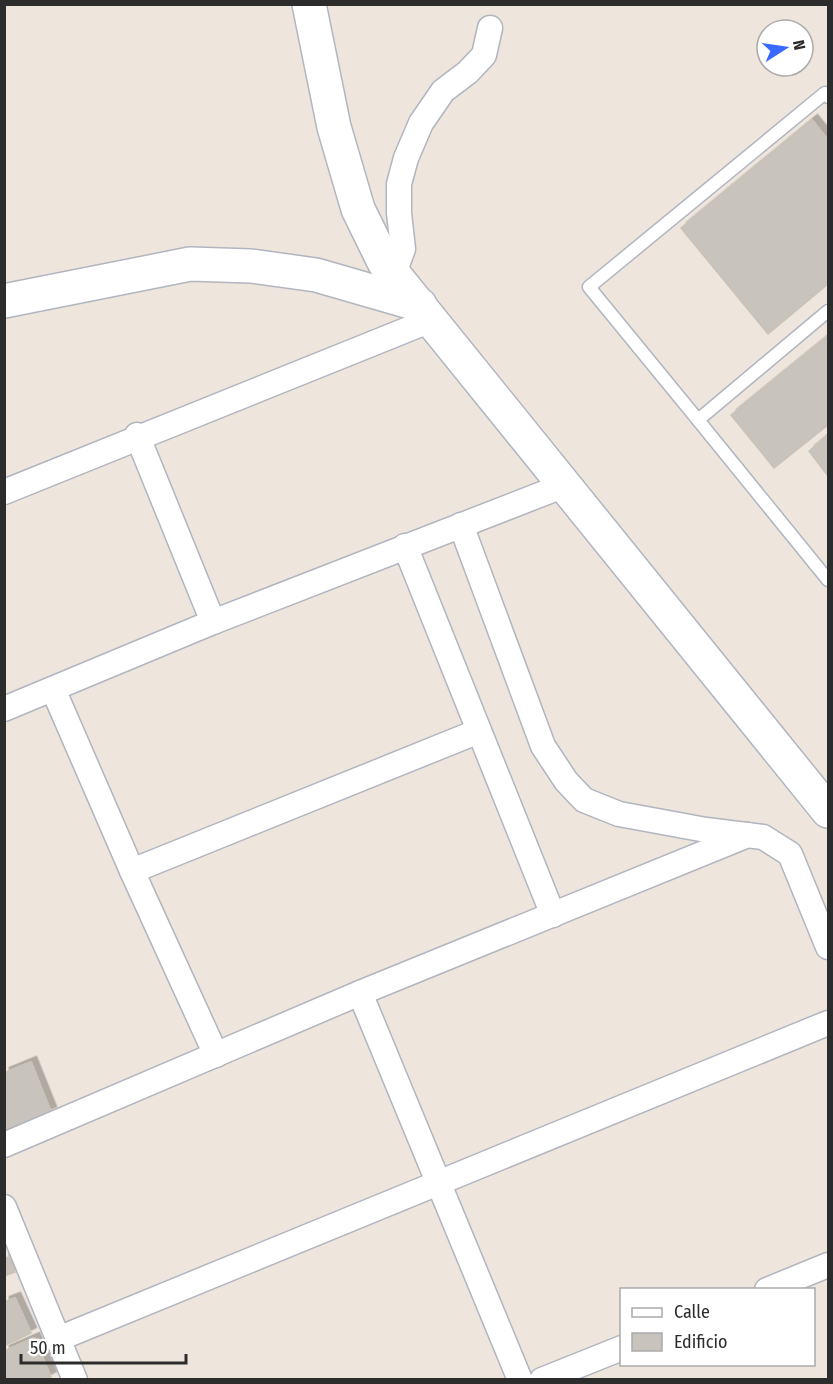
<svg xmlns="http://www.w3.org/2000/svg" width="833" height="1384" font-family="'Fira Sans Condensed',sans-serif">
  <defs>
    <filter id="shadow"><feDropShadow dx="5.5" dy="-5.5" stdDeviation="0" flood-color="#0004"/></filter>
  </defs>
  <rect width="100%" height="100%" fill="#eee6dd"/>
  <g fill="#c9c3bd" stroke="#c9c2b7" stroke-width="1.5" filter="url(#shadow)">
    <path d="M812,120L828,140V284L768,334L681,228Z"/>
    <path d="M828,336V425L774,468L731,415Z"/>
    <path d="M828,435V476L809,451Z"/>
    <path d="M31,1062L51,1112L4,1131V1073Z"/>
    <path d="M9,1257L15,1272L4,1276V1258Z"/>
    <path d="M15,1298L31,1333L4,1346V1302Z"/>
    <path d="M34,1338L51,1377L45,1380H7L4,1373V1351Z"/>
  </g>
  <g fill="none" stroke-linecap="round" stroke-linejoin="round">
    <g stroke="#b1b5c0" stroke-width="15">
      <g id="lane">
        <path d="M828,311L698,420L828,580"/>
        <path d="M698,420L589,287L825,93L828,97"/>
      </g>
    </g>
    <g stroke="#b1b5c0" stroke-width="27">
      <g id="street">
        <path d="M394,273L403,249L399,213V184L406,158L421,123L443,91L468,72L484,55L490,28"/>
        <path d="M137,435L213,622"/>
        <path d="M4,492L431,320"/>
        <path d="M461,525L543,746L566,781L584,800L619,814L706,830L763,837L790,854L828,947"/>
        <path d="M405,546L553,915"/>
        <path d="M53,689L132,871L216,1055"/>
        <path d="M4,709L213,622L565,485"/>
        <path d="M132,871L479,731"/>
        <path d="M360,993L520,1380"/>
        <path d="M4,1145L360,993L748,835"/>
        <path d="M4,1207L75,1380"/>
        <path d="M767,1290L828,1265"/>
        <path d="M58,1339L828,1023"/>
        <path d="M542,1380L622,1348"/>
      </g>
    </g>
    <g stroke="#b1b5c0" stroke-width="36">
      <g id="secondary">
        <path d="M309,4L334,127L358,209L384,262L828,811"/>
        <path d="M4,301L190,264L251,266L316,275L420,305"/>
      </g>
    </g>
    <use href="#lane" stroke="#fff" stroke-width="12"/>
    <use href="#street" stroke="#fff" stroke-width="24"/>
    <use href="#secondary" stroke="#fff" stroke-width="33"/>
  </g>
  <rect width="833" height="1384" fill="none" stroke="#2c2c2c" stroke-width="12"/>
  <rect x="620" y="1288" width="195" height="78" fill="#ffffff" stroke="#ababab" stroke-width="1.5"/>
  <rect x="632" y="1308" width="30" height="9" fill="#ffffff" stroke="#ababab" stroke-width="1.5"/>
  <text x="674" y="1318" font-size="18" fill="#2c2c2c">Calle</text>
  <rect x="632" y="1333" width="30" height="18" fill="#c9c3bd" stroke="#ababab" stroke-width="1.5"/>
  <text x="674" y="1348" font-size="18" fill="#2c2c2c">Edificio</text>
  <g transform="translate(785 48) rotate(78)"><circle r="28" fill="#ffffff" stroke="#ababab" stroke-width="1.5"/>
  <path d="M0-4.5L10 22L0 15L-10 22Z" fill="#396aff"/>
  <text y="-9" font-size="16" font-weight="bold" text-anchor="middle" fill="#2c2c2c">N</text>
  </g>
  <path d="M21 1354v9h165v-9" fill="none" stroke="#2c2c2c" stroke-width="3"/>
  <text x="30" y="1354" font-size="18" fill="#2c2c2c" stroke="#ffffff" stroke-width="4.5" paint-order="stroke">50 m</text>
</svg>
